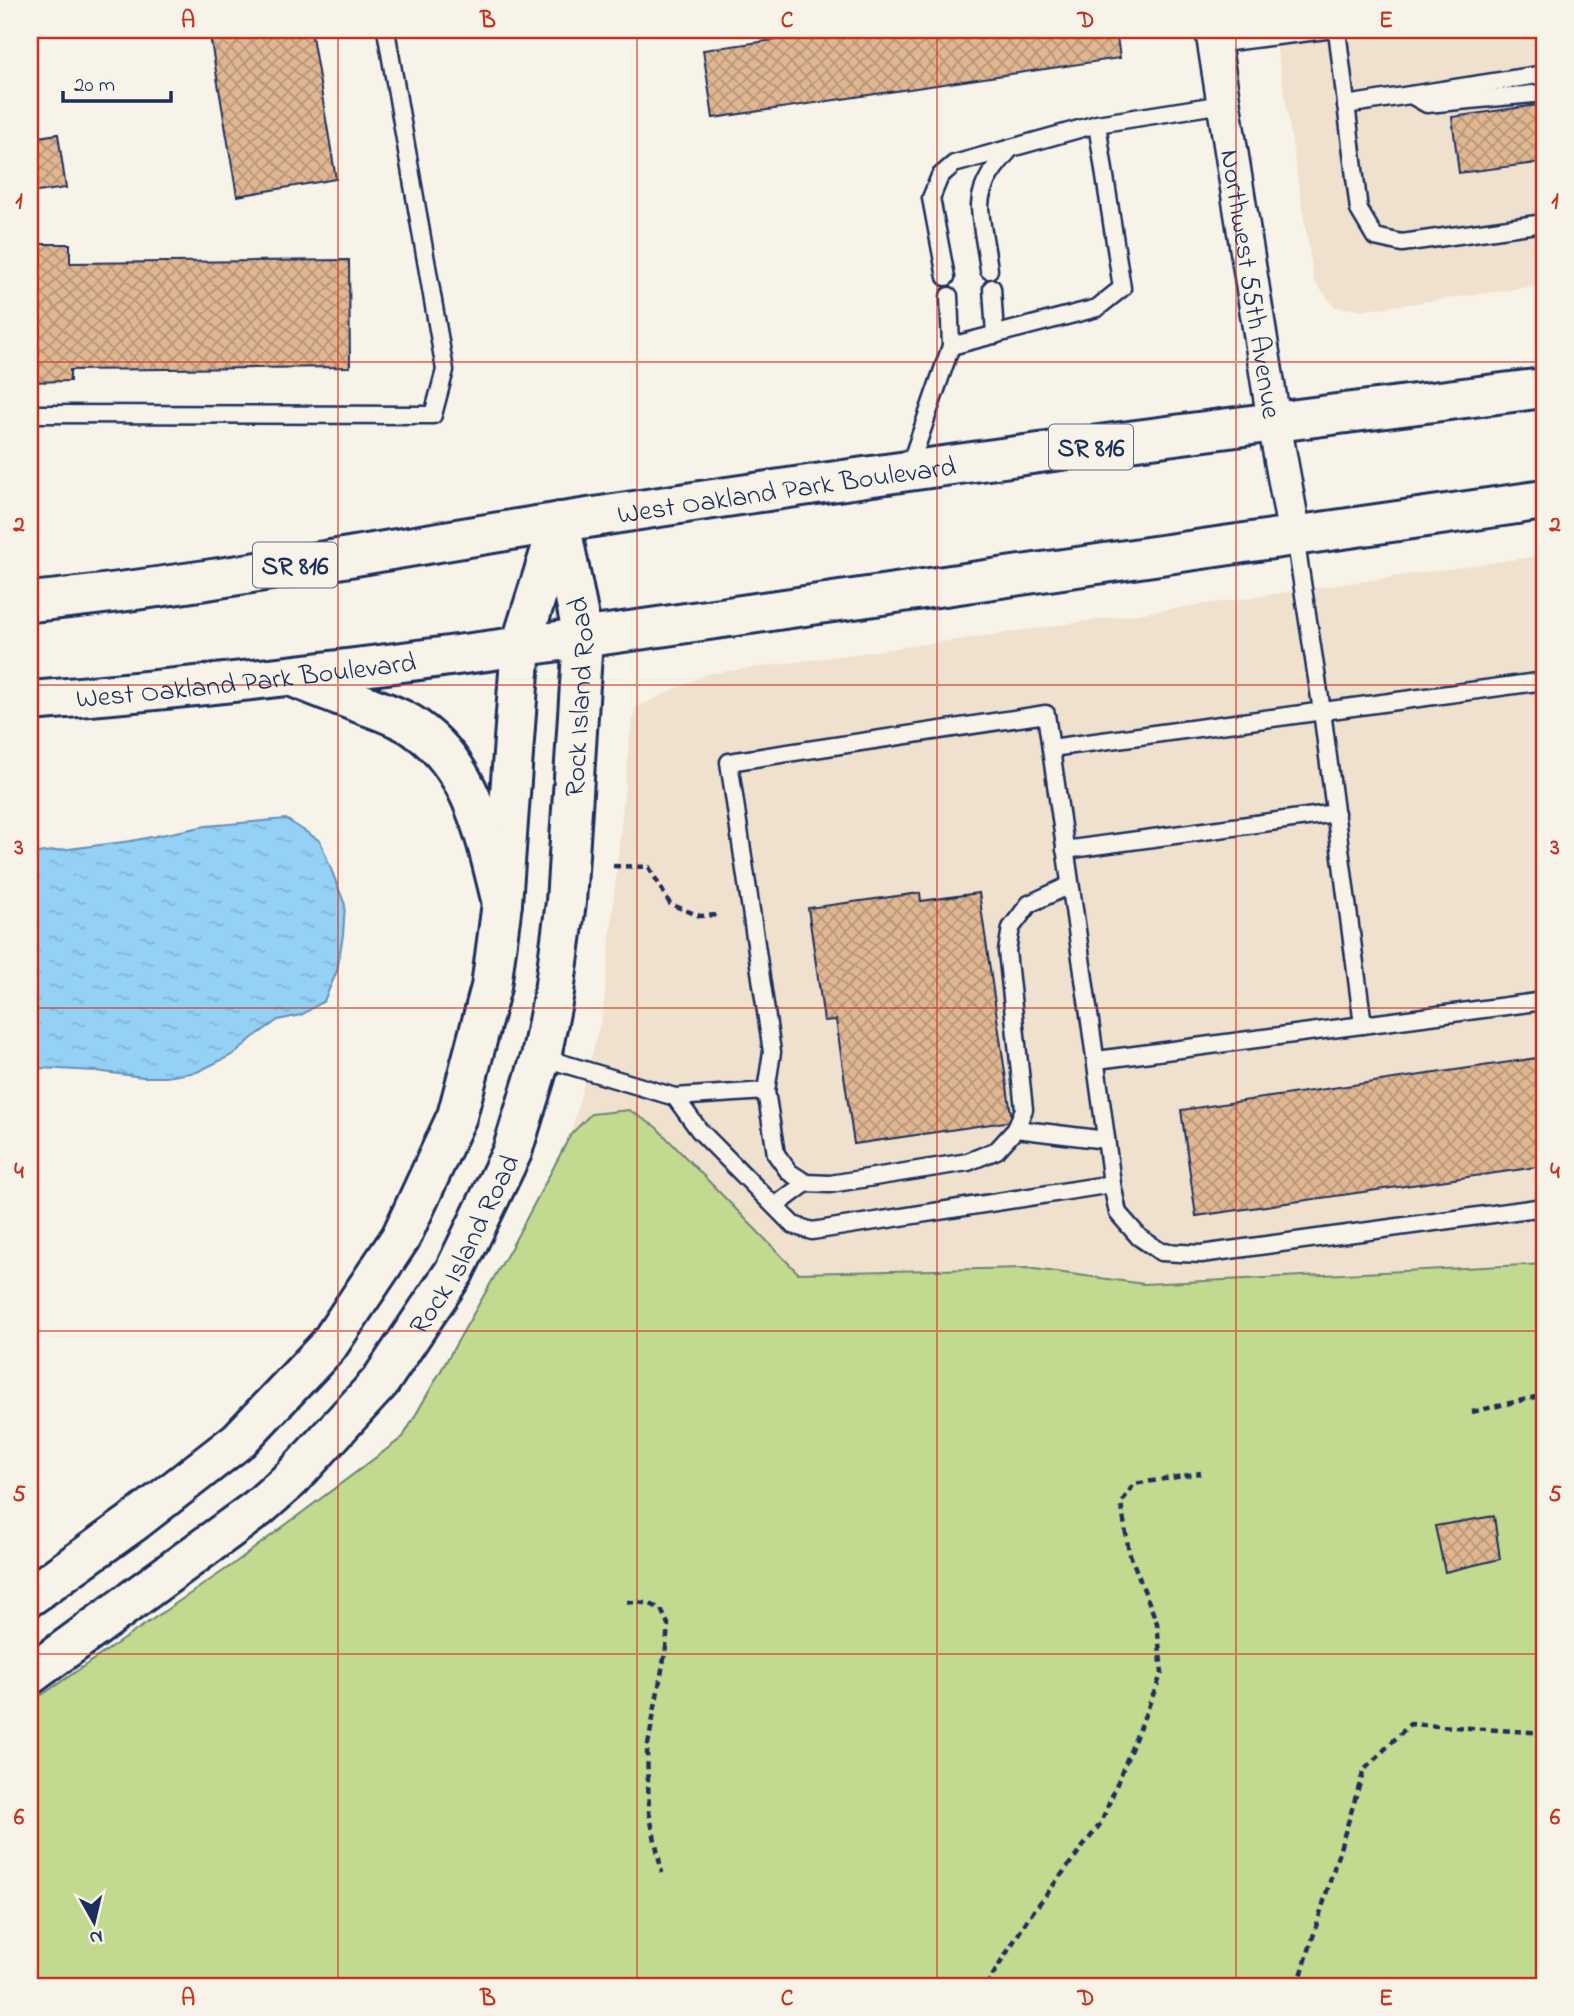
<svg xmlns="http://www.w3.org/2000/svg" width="1574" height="2016" font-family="'Indie Flower',sans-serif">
  <defs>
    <pattern id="water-ripples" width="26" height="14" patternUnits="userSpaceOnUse" patternTransform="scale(1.75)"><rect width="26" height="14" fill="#94d1f5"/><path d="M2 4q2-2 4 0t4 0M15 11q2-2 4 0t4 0" fill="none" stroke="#7fb4d4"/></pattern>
    <pattern id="building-cross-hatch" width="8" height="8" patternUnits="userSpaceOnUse" patternTransform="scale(1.75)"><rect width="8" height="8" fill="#e1b791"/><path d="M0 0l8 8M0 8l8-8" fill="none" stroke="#b6957a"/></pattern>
  </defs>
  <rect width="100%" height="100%" fill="#f7f3e8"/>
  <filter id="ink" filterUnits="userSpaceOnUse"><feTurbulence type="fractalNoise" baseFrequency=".0143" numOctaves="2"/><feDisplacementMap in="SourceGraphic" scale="14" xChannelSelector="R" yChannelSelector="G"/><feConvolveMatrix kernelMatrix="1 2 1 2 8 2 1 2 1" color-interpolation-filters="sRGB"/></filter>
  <g filter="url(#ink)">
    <g fill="#f0e1ce">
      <path d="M1274,30H1544V285L1365,310L1335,307L1314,281Z"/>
      <path d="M1544,555V1264L1144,1284L1027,1268L798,1273L656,1127L591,1114L571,1133L603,1012L629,743L635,708L707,674L970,638Z"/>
    </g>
    <path fill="#c2d990" stroke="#6e8477" stroke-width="2" d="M629,1110L656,1127L798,1273L1027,1268L1144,1284L1544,1264V1986H30V1703L232,1565L403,1437L512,1246L571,1134L591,1114Z"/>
    <path fill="url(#water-ripples)" stroke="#6490b9" stroke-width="2" d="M286,819L320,841L345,905L343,935L337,971L324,1001L301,1015L278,1020L251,1039L236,1053L197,1072L166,1077H143L95,1071L40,1068L30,1069V854L131,841L206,826Z"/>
    <g fill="url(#building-cross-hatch)" stroke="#1b2f5e" stroke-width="2">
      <path d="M209,30H311L336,179L237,196Z"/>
      <path d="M845,30H1116L1120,58L713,118L703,50Z"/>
      <path d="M30,79L38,137L58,134L66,188L30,193Z"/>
      <path d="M1544,104V162L1459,173L1452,117Z"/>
      <path d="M30,244H70V263L349,260L350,367L70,370V381L30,382Z"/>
      <path d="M920,893L921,901L979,893L1012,1121L854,1144L836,1020L824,1021L808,908Z"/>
      <path d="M1544,1057V1166L1196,1216L1181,1110Z"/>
      <path d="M1494,1516L1500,1559L1445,1572L1435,1526Z"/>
    </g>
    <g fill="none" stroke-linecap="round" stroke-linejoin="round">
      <g stroke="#1b2f5e" stroke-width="21">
        <g id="service">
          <path d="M1337,30L1359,210L1375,237L1402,243L1544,223"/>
          <path d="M1214,44L1326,30"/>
          <path d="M1411,95L1427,104L1544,93"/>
          <path d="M1346,105L1544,74"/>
          <path d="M989,270C987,251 980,222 980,205C981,182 997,164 1011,148"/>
          <path d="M946,277L931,198L940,176L954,164L1097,124"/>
          <path d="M992,288L995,335"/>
          <path d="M951,346L1097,308L1122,288L1097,124L1223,104"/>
          <path d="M30,414L433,415L445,370L386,30"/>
          <path d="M909,468L951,346L949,296"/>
          <path d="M1295,537L1322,711L1363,1025"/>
          <path d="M1051,748L1544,681"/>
          <path d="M1065,850L1336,813"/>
          <path d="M541,1057L675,1097L699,1130L793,1225L812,1231L1112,1184C1092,1027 1068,871 1046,714L729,762L772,1052L766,1091L675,1097"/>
          <path d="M1097,1060L1544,1001"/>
          <path d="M766,1091L776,1154L789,1172L806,1183L830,1184L968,1162L997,1150L1016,1129L1024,1109L1007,951L1011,928L1029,904L1070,885"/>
          <path d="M1016,1129L1106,1140"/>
          <path d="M1112,1184L1118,1213L1139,1237L1161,1252L1201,1254L1544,1207"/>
          <path d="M775,1206L806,1183"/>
        </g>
      </g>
      <g stroke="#1b2f5e" stroke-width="37">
        <g id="minor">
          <path id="s1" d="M1212,30L1274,422L1295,537"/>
        </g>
      </g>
      <g stroke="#1b2f5e" stroke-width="44">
        <g id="secondary">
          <path d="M30,1596L135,1521L239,1440L328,1346L401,1237L457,1116L491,987L502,903L521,645L559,524"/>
          <path id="s2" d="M30,1675L258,1508L291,1479L380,1382L454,1272L512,1152L541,1057L554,992L566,902L583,638L560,522"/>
        </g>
      </g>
      <g stroke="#1b2f5e" stroke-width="44">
        <g id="primary">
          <path id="s3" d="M30,602C208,585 385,549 562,522C888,471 1216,429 1544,388"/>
          <path d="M293,677C318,687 343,697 368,706C384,712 404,719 417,729C474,769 486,840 502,903"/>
          <path id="s4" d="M30,701C280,682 528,646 777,610C1033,574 1289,538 1544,500"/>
        </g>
      </g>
      <g stroke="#1b2f5e" stroke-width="4.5" stroke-dasharray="7 5" stroke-linecap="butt">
        <path d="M613,866L649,867L670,904L700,916L720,915"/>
        <path d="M1472,1412L1544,1395"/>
        <path d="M627,1602L648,1603L661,1609L668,1624L666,1648L647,1750L649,1812L662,1873"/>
        <path d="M986,1986L1029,1917L1101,1823L1162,1673L1157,1623L1129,1552L1121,1503L1134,1484L1201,1473"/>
        <path d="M1298,1986L1364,1770L1410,1724L1544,1733"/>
      </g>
      <use href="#service" stroke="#f7f3e8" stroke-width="16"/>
      <use href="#minor" stroke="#f7f3e8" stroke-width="32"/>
      <use href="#secondary" stroke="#f7f3e8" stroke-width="38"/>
      <use href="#primary" stroke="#f7f3e8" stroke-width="38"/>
    </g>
  </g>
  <path fill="none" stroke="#c8321e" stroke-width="2" stroke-opacity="0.55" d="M338,30V1986M637,30V1986M937,30V1986M1236,30V1986M30,362H1544M30,685H1544M30,1008H1544M30,1331H1544M30,1654H1544"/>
  <g text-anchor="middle" stroke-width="6" stroke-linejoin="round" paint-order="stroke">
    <g fill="#f7f3e8" stroke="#5d6a87" stroke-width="2">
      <rect x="1049" y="424.5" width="84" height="45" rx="5"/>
      <rect x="253" y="542.5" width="84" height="45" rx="5"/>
    </g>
    <g font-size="26" font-weight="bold" fill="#1b2f5e">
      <text x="1091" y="456">SR 816</text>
      <text x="295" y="574">SR 816</text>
    </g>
    <g font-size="28" fill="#1b2f5e" stroke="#f7f3e8">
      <text dy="10" stroke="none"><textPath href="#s1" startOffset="257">Northwest 55th Avenue</textPath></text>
      <text dy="10" stroke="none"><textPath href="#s3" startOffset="765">West Oakland Park Boulevard</textPath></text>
      <text dy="10" stroke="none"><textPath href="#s4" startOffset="217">West Oakland Park Boulevard</textPath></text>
      <text dy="10" stroke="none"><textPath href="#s2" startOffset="1186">Rock Island Road</textPath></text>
      <text dy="10" stroke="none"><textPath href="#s2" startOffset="620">Rock Island Road</textPath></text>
    </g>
  </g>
  <rect width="1574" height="2016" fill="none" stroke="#f7f3e8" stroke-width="77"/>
  <g transform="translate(94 1922) rotate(172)" stroke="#f7f3e8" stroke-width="5" paint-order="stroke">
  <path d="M0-5L12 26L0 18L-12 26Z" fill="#1b2f5e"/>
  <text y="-10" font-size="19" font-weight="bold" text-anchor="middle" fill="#1b2f5e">N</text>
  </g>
  <path d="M63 91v10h108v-10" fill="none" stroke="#1b2f5e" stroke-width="3.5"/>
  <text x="74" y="91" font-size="21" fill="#1b2f5e" stroke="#f7f3e8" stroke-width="5" paint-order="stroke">20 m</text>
  <rect x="38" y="38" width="1498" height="1940" fill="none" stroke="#c8321e" stroke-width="2.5"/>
  <g font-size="23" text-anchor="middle" font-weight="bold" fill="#c8321e">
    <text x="188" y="27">A</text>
    <text x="488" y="27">B</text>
    <text x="787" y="27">C</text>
    <text x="1086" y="27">D</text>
    <text x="1386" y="27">E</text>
    <text x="19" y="208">1</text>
    <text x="1555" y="208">1</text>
    <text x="19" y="531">2</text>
    <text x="1555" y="531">2</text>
    <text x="19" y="854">3</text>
    <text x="1555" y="854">3</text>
    <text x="19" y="1178">4</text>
    <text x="1555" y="1178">4</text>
    <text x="19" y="1501">5</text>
    <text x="1555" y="1501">5</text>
    <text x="19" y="1824">6</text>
    <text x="1555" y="1824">6</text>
    <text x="188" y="2005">A</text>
    <text x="488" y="2005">B</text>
    <text x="787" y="2005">C</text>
    <text x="1086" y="2005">D</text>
    <text x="1386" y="2005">E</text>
  </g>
</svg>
